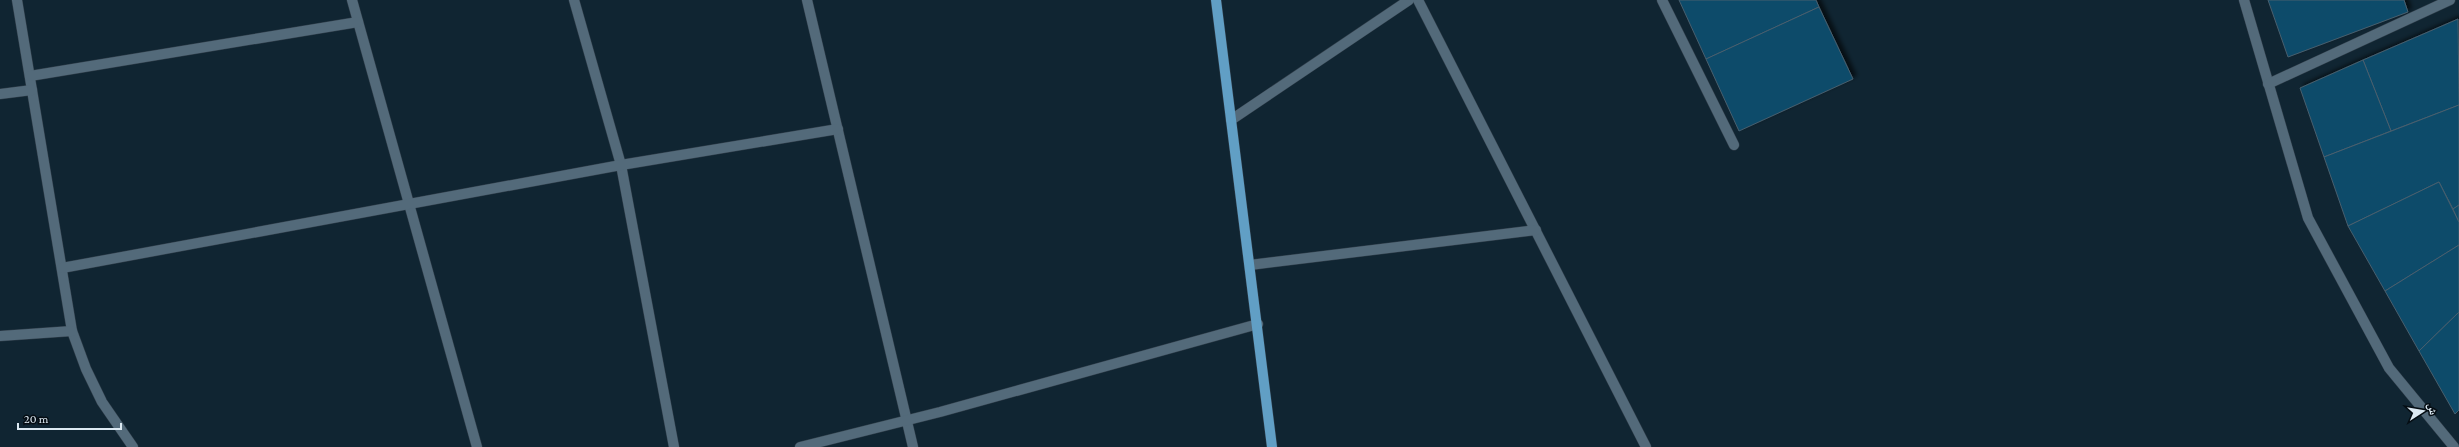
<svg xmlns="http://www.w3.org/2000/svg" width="2459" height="447" font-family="'Crimson Pro','Noto Naskh Arabic',serif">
  <defs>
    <filter id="shadow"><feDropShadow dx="3.5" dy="-3.5" stdDeviation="2" flood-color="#0009"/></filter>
  </defs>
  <rect width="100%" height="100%" fill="#102532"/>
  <g fill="#0d4b6b" stroke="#485f6e" filter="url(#shadow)">
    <path d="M1679,0H1816L1819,7L1706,59Z"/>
    <path d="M2268,0H2404L2408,12L2288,57Z"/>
    <path d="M1819,7L1853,79L1739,131L1706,59Z"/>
    <path d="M2458,19L2459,105L2391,131L2363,60Z"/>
    <path d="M2363,60L2391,131L2324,157L2300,88Z"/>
    <path d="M2459,105V205L2453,209L2439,182L2348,226L2324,157Z"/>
    <path d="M2439,182L2459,222V245L2385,291L2348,226Z"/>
    <path d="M2459,205V222L2453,209Z"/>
    <path d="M2459,245V312L2419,351L2385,291Z"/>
    <path d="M2459,312V410L2455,414L2419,351Z"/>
  </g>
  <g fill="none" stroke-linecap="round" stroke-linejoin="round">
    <g stroke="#303e4a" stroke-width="11">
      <g id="minor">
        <path d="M17,0L72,331L86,369L102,402L133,447"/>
        <path d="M352,0L477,447"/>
        <path d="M574,0L621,165L674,447"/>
        <path d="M807,0L913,447"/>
        <path d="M1418,0L1646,447"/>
        <path d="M1662,0L1734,145"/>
        <path d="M2244,0L2308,218L2389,368L2454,447"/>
        <path d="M30,76L358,22"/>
        <path d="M2268,84L2450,0"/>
        <path d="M0,94L32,90"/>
        <path d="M1231,120L1409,0"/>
        <path d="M1250,265L1536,230"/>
        <path d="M62,268L621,165L838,129"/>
        <path d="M0,336L72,331"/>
        <path d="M800,447L940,412L1258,324"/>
      </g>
    </g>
    <g stroke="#303e4a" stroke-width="11">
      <path id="major" d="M1216,0L1272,447"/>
    </g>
    <use href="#minor" stroke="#536a7a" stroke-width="10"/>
    <use href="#major" stroke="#619fc5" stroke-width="10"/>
  </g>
  <g transform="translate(2423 411) rotate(78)" stroke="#050d13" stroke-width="3" paint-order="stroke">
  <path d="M0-3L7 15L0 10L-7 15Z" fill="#dce9f2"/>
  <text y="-6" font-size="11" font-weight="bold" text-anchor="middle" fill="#dce9f2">ش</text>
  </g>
  <path d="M18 423v6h103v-6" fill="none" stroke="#dce9f2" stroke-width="2"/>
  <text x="24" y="423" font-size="12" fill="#dce9f2" stroke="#050d13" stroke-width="3" paint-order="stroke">20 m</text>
</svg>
